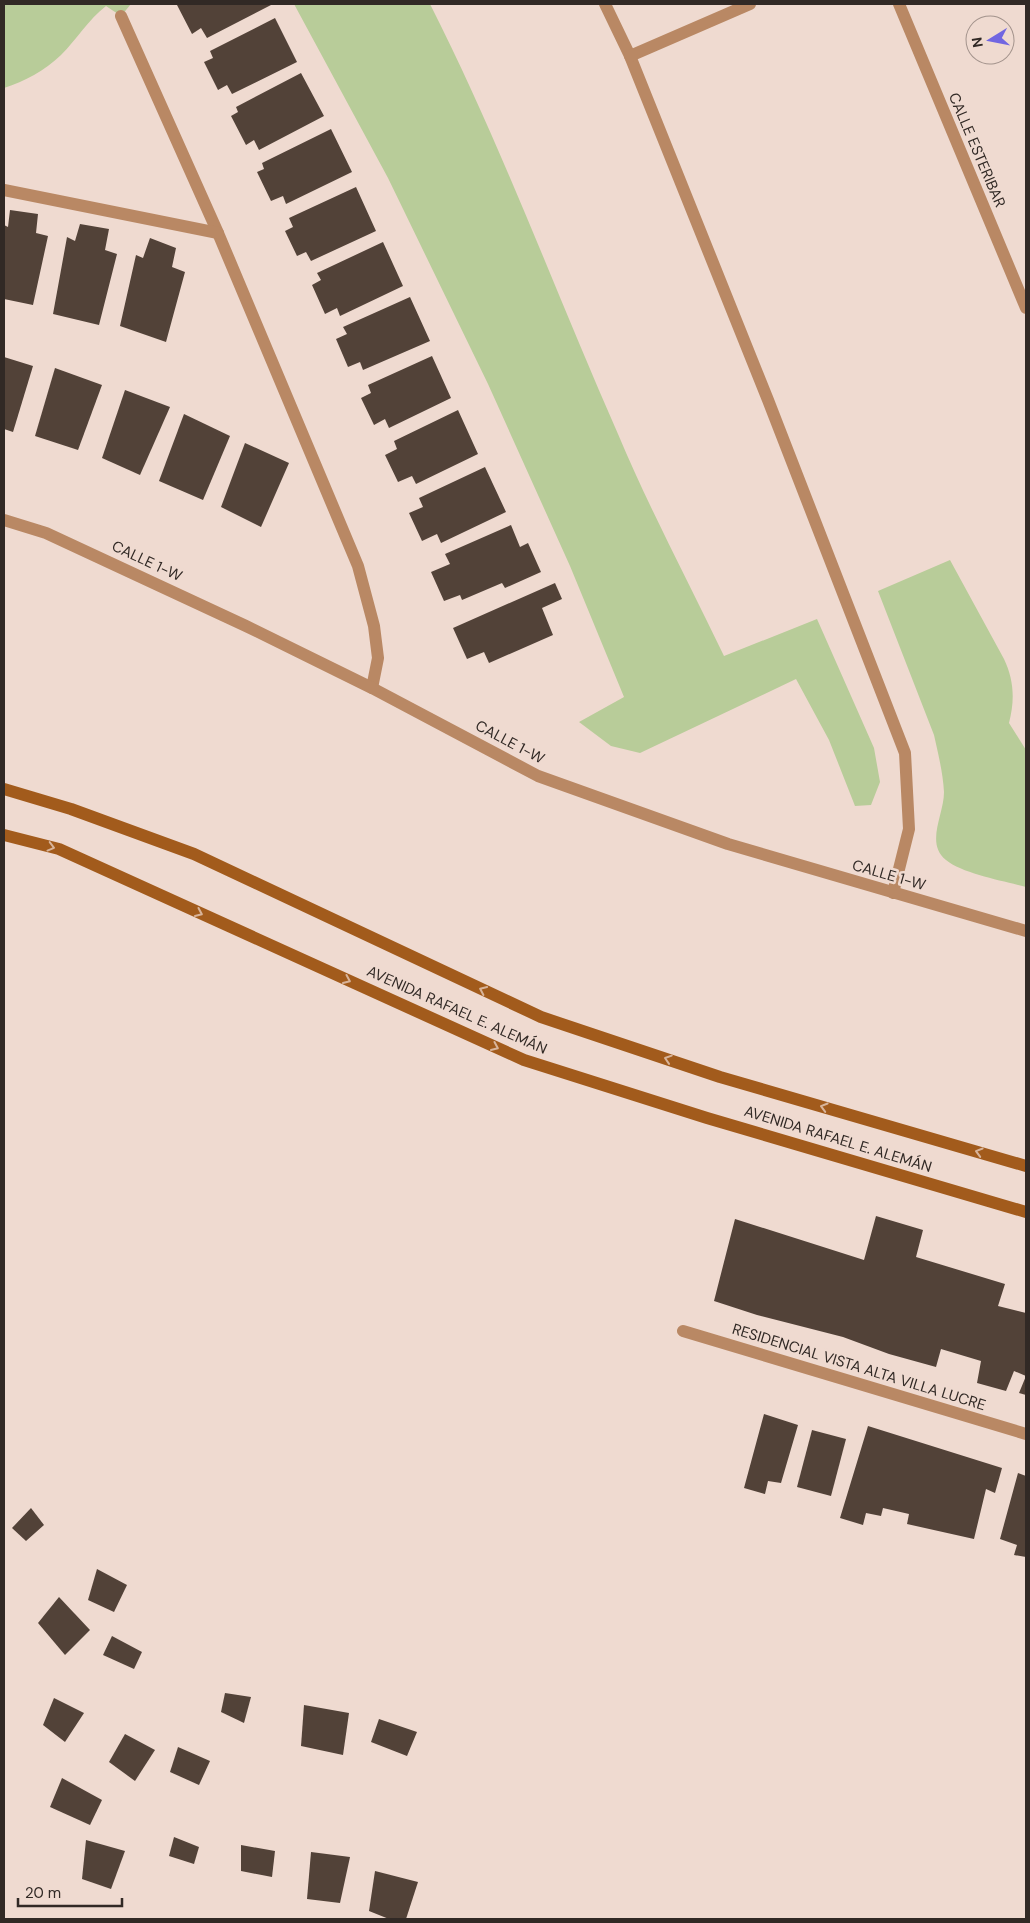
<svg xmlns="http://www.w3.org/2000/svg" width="1030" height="1923" font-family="'DM Sans',sans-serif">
  <rect width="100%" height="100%" fill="#efdad0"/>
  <g fill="#b8cc99">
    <path d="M4,4H131L121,16L106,6C88,20 77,39 61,55C44,71 25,81 4,88Z"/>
    <path d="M294,4H430C501,144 555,291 618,434C650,510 689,583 724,656L817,619L874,748L880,782L871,805L855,806L829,740L796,679L640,753L611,746L579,722L624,697L570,566L488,384L388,178Z"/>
    <path d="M950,560L1004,659C1014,680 1015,700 1009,723L1026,750V887C1005,881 963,874 946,860C925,843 944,815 944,792C943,773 938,753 934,735L878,591Z"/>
  </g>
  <g fill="#524238">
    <path d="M180,4H270L271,5L207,38L201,28L192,34L177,5Z"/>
    <path d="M275,18L297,62L232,94L227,85L218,90L204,62L213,58L210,51Z"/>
    <path d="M301,73L324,116L259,150L254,140L246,145L231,116L238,112L236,107Z"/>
    <path d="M331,129L352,172L286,204L283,196L271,201L257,172L264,169L262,163Z"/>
    <path d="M356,187L376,231L311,261L306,252L297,256L285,231L293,227L289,218Z"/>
    <path d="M10,210L38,214L36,233L48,236L33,305L4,299V225L8,227Z"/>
    <path d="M80,224L109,229L105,250L117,254L99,325L53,314L67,237L75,241Z"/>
    <path d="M150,238L176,248L172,267L185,272L166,342L120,326L136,255L143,258Z"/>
    <path d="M383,242L403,286L340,316L337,308L325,314L312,285L321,280L317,273Z"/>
    <path d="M410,297L430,341L363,370L360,362L348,367L336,339L347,334L343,327Z"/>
    <path d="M432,356L451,398L389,428L385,419L374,425L361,398L371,393L368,385Z"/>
    <path d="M4,357L33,366L13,432L4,429Z"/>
    <path d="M55,368L102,385L78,450L35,436Z"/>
    <path d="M125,390L170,407L140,475L102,458Z"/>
    <path d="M458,410L478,454L416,484L412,476L398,482L385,455L397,449L394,441Z"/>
    <path d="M184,414L230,436L203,500L159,481Z"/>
    <path d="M245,443L289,463L261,527L221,507Z"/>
    <path d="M485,467L506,512L441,543L437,534L422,541L409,513L423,507L419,498Z"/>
    <path d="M511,525L520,547L528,543L541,572L505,588L502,583L462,600L460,595L444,601L431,572L450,564L445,554Z"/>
    <path d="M555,583L562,599L542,608L553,635L489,663L484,652L467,659L453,628Z"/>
    <path d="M876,1216L923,1230L916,1257L1005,1284L998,1306L1026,1313V1395L1019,1393L1026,1376L1014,1371L1006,1391L977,1383L981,1361L941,1349L936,1367L889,1354L843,1337L757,1315L714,1301L735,1219L864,1260Z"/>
    <path d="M764,1414L798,1425L781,1483L768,1481L765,1494L744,1488Z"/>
    <path d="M868,1426L1002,1468L995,1493L986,1489L974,1539L907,1524L909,1514L883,1508L881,1516L866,1513L863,1525L840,1518Z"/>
    <path d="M812,1430L846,1439L831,1496L797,1487Z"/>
    <path d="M1018,1473L1026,1476V1557L1014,1555L1017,1545L1000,1539Z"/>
    <path d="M31,1508L44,1525L26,1541L12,1528Z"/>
    <path d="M97,1569L127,1585L114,1612L88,1600Z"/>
    <path d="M59,1597L90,1630L65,1655L38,1623Z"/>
    <path d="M112,1636L142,1652L134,1669L103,1655Z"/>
    <path d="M225,1693L251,1697L244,1723L221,1712Z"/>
    <path d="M54,1698L84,1713L65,1742L43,1725Z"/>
    <path d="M304,1705L349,1713L343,1755L301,1746Z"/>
    <path d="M379,1719L417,1732L407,1756L371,1742Z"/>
    <path d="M125,1734L155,1750L135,1781L109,1762Z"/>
    <path d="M178,1747L210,1761L199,1785L170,1772Z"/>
    <path d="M62,1778L102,1800L90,1825L50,1807Z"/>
    <path d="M174,1837L199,1847L194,1864L169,1856Z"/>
    <path d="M86,1840L125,1851L111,1889L82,1879Z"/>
    <path d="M241,1845L275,1851L272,1877L241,1871Z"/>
    <path d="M311,1852L350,1857L340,1903L307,1899Z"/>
    <path d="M375,1871L418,1882L406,1919H389L369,1911Z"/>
  </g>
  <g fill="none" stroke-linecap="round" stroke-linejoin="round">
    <g stroke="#b98864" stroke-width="12">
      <path d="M605,4L630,56L768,400L905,753L909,829L893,893"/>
      <path d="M899,4L1026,308"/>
      <path d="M121,16L218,233L358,566L374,626L378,658L372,688"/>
      <path d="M630,56L750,4"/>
      <path d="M4,190L218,233"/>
      <path d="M4,520L46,533L246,626L372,688L538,776L728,844L1026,931"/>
      <path d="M683,1331L1026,1434"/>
    </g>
    <g stroke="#a25b1c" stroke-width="12">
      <path d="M4,789L71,809L194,854L541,1017L720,1077L1026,1166"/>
      <path d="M4,835L59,849L524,1060L707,1118L1026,1212"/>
    </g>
  </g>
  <defs><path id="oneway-chevron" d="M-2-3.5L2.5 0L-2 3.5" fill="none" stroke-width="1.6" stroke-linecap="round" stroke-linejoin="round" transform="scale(1.25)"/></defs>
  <g stroke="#d8b49a">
    <use href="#oneway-chevron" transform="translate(51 847) rotate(15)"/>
    <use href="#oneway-chevron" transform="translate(199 913) rotate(24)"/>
    <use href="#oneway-chevron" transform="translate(347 980) rotate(24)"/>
    <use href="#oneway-chevron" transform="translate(483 990) rotate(-155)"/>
    <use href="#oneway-chevron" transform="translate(495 1047) rotate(24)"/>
    <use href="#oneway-chevron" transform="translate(668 1059) rotate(-162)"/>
    <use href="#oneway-chevron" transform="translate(824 1107) rotate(-164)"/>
    <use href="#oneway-chevron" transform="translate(979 1152) rotate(-164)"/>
  </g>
  <g text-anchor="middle" stroke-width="5" stroke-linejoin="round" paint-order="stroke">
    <g font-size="15" fill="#312925" stroke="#efdad0">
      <text transform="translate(977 150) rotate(67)" y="5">CALLE ESTERIBAR</text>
      <text transform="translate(147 561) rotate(25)" y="5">CALLE 1-W</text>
      <text transform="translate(510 742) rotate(28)" y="5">CALLE 1-W</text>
      <text transform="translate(889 875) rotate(16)" y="5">CALLE 1-W</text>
      <text transform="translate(457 1010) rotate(24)" y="5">AVENIDA RAFAEL E. ALEMÁN</text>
      <text transform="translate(838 1139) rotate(17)" y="5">AVENIDA RAFAEL E. ALEMÁN</text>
      <text transform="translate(859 1367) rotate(17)" y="5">RESIDENCIAL VISTA ALTA VILLA LUCRE</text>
    </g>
  </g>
  <rect width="1030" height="1923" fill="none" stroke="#312925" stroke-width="10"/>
  <g transform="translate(990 40) rotate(260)"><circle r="24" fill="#efdad0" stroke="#a3938c"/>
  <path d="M0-4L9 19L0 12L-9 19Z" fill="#7166e1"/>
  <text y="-8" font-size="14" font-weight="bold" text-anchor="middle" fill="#312925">N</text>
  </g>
  <path d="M18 1898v8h104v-8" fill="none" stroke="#312925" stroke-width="2.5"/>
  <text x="25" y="1898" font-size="15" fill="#312925" stroke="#efdad0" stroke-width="4" paint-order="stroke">20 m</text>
</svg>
